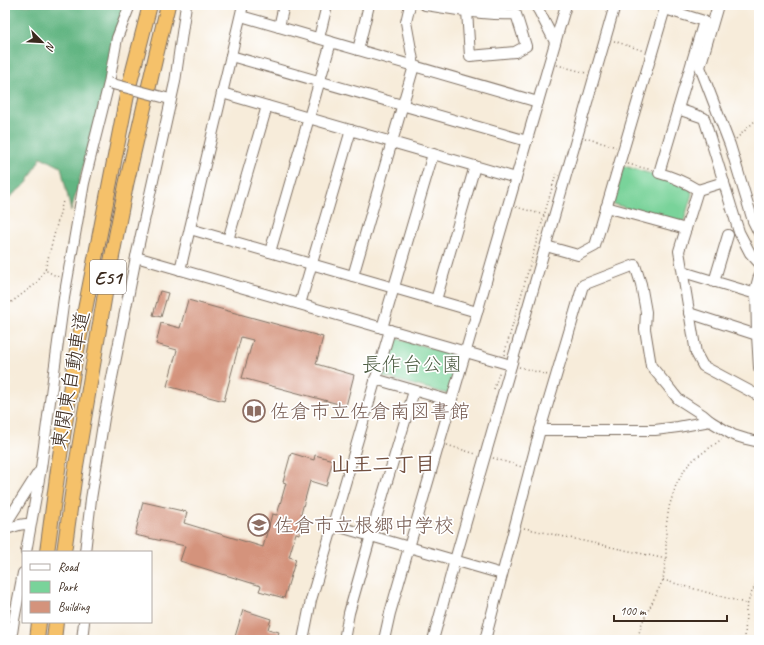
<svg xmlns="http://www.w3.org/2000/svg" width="764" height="645" font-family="Caveat,'Klee One',sans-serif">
  <rect width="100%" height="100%" fill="#fff"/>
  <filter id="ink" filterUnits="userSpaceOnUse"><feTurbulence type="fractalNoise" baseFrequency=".025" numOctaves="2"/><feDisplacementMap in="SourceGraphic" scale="8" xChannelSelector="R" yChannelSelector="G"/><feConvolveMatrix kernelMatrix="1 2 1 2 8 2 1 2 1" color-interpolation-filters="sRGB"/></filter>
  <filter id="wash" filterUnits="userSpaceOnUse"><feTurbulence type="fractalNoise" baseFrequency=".012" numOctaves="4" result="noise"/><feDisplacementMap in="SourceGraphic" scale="16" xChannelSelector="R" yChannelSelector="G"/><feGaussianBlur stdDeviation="0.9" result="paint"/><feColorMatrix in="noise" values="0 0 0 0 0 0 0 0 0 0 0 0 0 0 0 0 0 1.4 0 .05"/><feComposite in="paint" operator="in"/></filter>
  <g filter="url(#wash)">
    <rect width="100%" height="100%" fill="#f7ecda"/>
    <g fill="#79d39a" stroke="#5a7e5c">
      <path d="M624,166L673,180L691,190L692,194L683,224L613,204Z"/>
      <path d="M392,337L459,356L448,394L381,376Z"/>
    </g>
    <path fill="#62b582" stroke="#4e7050" d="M5,5H127L71,211L61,167L41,157L27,183L5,201Z"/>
    <g id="blocks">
      <g fill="#d4937c">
        <path d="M160,291L168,293L161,317L153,315Z"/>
        <path d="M188,300L323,337L316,364L354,375L346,406L242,378L253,340L241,337L224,401L167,386L177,350L156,344L161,323L180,328Z"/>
        <path d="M291,453L314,460L315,455L333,460L326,486L310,481L301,514L304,515L299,534L296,533L289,557L296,559L284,598L259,591L261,586L180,561L185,546L135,535L143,502L187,512L184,523L263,547L272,514L277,515L286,483L283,482Z"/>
        <path d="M243,610L271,619L268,629L279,632L276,640H234Z"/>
      </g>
    </g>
  </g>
  <g filter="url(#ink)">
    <use href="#blocks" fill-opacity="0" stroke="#7d6e60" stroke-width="1"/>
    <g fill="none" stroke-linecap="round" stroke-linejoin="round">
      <g stroke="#7d6e60" stroke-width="12">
        <g id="minor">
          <path d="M425,5C455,9 486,16 516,14L526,46L515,52L470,56L467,11"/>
          <path d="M535,5L539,11L555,42"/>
          <path d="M718,5L700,67L730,145L753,221L759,233"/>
          <path d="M665,9L704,21L659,173C674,177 685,182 698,190L679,251L696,353L703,366L759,396"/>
          <path d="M241,16L538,102"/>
          <path d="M279,27L284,5"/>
          <path d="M319,38L327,5"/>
          <path d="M358,50L369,5"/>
          <path d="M231,56L527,141"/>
          <path d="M222,93L516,178"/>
          <path d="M678,109L704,118L739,232L750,253L759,263"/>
          <path d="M698,190L724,182"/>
          <path d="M606,207L686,229"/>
          <path d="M190,229L477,312"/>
          <path d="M228,240L267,106"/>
          <path d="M546,246L578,255L595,246L666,5"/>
          <path d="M270,252L331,42"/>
          <path d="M136,257L511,365"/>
          <path d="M180,270L243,5"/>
          <path d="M683,272L756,294"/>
          <path d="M353,276L414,66L406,22L410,5"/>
          <path d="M759,276L756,287L757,335L759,368"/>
          <path d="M714,282L728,235"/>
          <path d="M436,300L475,166"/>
          <path d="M300,304L351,130"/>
          <path d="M689,313L757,335"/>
          <path d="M382,328L433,154"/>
          <path d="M375,379L451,401"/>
          <path d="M540,430H655L678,427L710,421"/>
          <path d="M5,525L38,473"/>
          <path d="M333,525L502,574"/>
          <path d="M5,529C12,528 19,524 26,524L30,527"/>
          <path d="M26,552L41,468L64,298L84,183L109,83L117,38L130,5"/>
          <path d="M85,552L91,499L104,418L136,257L175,82L186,5"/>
          <path d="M11,640L14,620L23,573"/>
          <path d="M82,640L84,622"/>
          <path d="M303,640L311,600L390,330"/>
          <path d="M344,640L349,613L371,535L414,391"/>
          <path d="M384,640L390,613L566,5"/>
          <path d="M433,640L455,560L615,5"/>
          <path d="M485,640L540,430L583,285L635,265L641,284L646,312L645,329L651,366L666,384L678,399L703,415L710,421L733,435L746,439L759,442"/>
        </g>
      </g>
      <g stroke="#7d6e60" stroke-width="16">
        <g id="highway">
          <path d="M47,552L59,462L74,366L128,90L150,5"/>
          <path d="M64,552L76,466L107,282L126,185L158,47L168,5"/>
          <path d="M37,640L39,622"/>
          <path d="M54,640L56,622"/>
        </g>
      </g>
      <g stroke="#7d6e60" stroke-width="1.5" stroke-dasharray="1 3" stroke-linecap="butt">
        <path d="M614,41L644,51"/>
        <path d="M557,65L586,73"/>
        <path d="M585,138L616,147"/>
        <path d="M736,139L759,117"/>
        <path d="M628,164L652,170"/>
        <path d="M516,207L544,215"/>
        <path d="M58,277L45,270L63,201"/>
        <path d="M5,307L37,283L44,271"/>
        <path d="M504,355L556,174"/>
        <path d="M519,367L548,375"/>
        <path d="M494,389L500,370"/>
        <path d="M447,445L476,454"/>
        <path d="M493,458L522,467"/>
        <path d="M524,528L666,559"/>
        <path d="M663,580L748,604"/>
        <path d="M637,640L642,623L651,605L663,580L666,559V527L669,507L676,485L685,469L694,459L722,439"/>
        <path d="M745,640L746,609L750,596L759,578"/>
      </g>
      <use href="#minor" stroke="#fff" stroke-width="10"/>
      <use href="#highway" stroke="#f5c16b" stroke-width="14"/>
      <g stroke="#7d6e60" stroke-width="12" stroke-linecap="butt">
        <path id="minor-bridge" d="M109,83L166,98"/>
      </g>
      <use href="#minor-bridge" stroke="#fff" stroke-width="10"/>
    </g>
  </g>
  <defs>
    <g id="library-ring" transform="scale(1.15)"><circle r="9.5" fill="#fff" stroke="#8d6e63" stroke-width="1.5"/><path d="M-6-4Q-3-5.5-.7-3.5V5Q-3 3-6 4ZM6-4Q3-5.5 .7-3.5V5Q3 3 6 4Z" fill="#8d6e63"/></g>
    <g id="school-ring" transform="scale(1.15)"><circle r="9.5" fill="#fff" stroke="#8d6e63" stroke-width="1.5"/><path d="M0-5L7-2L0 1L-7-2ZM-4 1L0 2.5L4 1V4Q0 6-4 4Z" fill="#8d6e63"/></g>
  </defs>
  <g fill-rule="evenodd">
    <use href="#library-ring" x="254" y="411"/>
    <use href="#school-ring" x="259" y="525"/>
  </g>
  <g text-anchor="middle" stroke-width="3.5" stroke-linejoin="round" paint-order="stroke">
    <rect fill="#fff" stroke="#766a62" stroke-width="1" x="90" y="260" width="36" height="34" rx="3"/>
    <g font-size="19" font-weight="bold" fill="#3b2a1e">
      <text x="108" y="284">E51</text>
    </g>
    <g font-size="20" fill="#4e5d43" stroke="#fff">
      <text x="412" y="371">長作台公園</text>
    </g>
    <g font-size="20" fill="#3b2a1e" stroke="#fff">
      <text transform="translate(70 380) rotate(-80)" y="7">東関東自動車道</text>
    </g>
    <g font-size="20" fill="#785e54" stroke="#fff" text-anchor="start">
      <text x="270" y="418">佐倉市立佐倉南図書館</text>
      <text x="274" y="532">佐倉市立根郷中学校</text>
    </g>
    <g font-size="21" font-weight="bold" fill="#714f3f" stroke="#fff">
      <text x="383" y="471">山王二丁目</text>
    </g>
  </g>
  <rect width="764" height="645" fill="none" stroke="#fff" stroke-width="20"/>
  <rect x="22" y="551" width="130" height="72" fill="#ffffff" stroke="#b1aaa5"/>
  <rect x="30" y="564" width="20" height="6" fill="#ffffff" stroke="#b1aaa5"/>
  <text x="58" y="571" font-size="12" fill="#3b2a1e">Road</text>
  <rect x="30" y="581" width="20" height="12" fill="#79d39a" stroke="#b1aaa5"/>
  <text x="58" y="591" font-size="12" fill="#3b2a1e">Park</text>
  <rect x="30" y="601" width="20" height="12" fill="#d4937c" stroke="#b1aaa5"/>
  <text x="58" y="611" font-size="12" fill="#3b2a1e">Building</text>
  <g transform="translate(42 42) rotate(114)" stroke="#ffffff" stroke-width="3" paint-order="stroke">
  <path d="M0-3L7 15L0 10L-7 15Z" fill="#3b2a1e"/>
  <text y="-6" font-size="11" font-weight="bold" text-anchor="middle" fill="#3b2a1e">N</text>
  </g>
  <path d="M614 615v6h113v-6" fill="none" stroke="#3b2a1e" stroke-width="2"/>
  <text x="620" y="615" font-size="12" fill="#3b2a1e" stroke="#ffffff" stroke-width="3" paint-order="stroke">100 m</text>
</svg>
